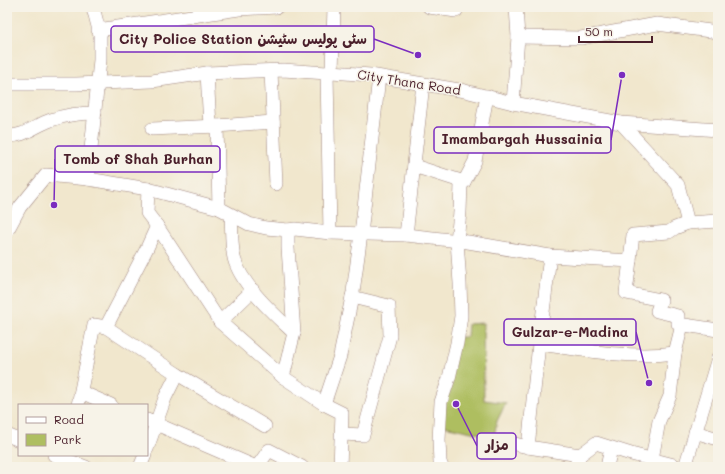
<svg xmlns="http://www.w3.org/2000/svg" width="725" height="474" font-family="Mali,'Playpen Sans Arabic',sans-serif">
  <rect width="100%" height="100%" fill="#f7f3e8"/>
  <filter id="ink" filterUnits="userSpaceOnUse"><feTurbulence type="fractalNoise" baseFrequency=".025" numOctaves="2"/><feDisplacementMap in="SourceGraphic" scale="8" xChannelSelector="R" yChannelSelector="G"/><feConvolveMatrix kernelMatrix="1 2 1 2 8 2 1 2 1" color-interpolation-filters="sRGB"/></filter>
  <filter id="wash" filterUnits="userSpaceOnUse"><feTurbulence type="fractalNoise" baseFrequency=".012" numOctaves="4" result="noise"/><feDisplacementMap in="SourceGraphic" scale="16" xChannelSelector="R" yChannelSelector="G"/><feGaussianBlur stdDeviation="0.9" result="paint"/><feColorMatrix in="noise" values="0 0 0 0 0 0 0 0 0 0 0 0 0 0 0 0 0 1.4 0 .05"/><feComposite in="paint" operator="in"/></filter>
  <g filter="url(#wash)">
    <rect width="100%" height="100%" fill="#f1e7cd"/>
    <path fill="#aebe61" stroke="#7c6e46" d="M483,323L484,400L506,403L497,421L494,437L440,425L458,337H467L468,324Z"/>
  </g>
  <g filter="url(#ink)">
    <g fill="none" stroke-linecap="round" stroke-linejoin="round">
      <g stroke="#9e837c" stroke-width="14">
        <g id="minor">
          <path d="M429,7L456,11"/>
          <path d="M98,30L239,9L277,7"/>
          <path d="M518,37L581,38L657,24L718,32"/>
          <path d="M271,71L276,184"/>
          <path d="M332,72L334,7"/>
          <path d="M207,73L210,126"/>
          <path d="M327,73L330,233"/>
          <path d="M7,84H76L152,81L207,73L283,70L327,73L332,72L370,75L465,91L513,103L621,123L718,130"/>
          <path d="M513,103L518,37L516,7"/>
          <path d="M621,123L678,185L688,223L718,221"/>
          <path d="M217,126L219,208"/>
          <path d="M152,129L217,126L273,122"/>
          <path d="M7,136C24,137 36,125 51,120C65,115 80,113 95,113"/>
          <path d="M414,166L464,182"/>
          <path d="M88,179L100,60V34L95,15L92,7"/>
          <path d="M148,189L147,213L157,226L220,322L283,377L324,404L342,413L340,467"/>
          <path d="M231,215C232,229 231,244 234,258C241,285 274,314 294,333"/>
          <path d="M688,223L675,228L669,232L633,235L626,293L661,300L657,311L678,316V324L718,330"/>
          <path d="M7,231L20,207L46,175L88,179L148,189L219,208L249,224L266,228L288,230L295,229L330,233L406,235L468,242L550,256L630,261"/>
          <path d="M406,235L423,84"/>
          <path d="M220,322L253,290"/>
          <path d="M106,327L177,374L265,426"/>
          <path d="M539,344C584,350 630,359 675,353"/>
          <path d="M283,377L294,333L288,248V230"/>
          <path d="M81,392L111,405"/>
          <path d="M324,404L340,356L353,292L361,234L379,77"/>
          <path d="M78,405L94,325L106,327L147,248L157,226"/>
          <path d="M147,420L256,467"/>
          <path d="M695,432L718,439"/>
          <path d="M342,434L363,435L390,336L389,306L352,297"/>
          <path d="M7,435L19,440"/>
          <path d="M502,441L528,447L580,455L596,443L631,454L674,465L675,467"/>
          <path d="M528,447L539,344L550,256"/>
          <path d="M147,449L165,398L177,374"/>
          <path d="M54,455L86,467"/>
          <path d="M652,459L659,421L670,396L675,353L682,325"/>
          <path d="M140,467L145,455"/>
          <path d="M257,467L269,450L302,467"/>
          <path d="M442,467L440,462L439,440L441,402L449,378L457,343L461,316L460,283L457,241L460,212L461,184L464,182L475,161L487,96"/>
          <path d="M575,467L580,455"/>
          <path d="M607,467L611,448"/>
          <path d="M685,467L718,358"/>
        </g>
      </g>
      <use href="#minor" stroke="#fff" stroke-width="13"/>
    </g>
  </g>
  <g text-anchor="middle" stroke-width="3" stroke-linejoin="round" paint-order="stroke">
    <g font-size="13" fill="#4a1f2b" stroke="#f7f3e8">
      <text transform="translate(409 82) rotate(9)" y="5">City Thana Road</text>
    </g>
  </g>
  <path fill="none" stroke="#7b2cbf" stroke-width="1.5" d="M418 55L374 39M622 75L611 140M54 205L55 159M649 383L636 332M456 404L477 446"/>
  <g fill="#7b2cbf" stroke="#f7f3e8" stroke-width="1.5">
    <circle cx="418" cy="55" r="4"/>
    <circle cx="622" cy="75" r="4"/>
    <circle cx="54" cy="205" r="4"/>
    <circle cx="649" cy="383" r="4"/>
    <circle cx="456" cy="404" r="4"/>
  </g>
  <g fill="#f7f3e8" stroke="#7b2cbf" stroke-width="1.5">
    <rect x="111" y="26" width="263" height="26" rx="4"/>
    <rect x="434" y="127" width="177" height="26" rx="4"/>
    <rect x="55" y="146" width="165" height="26" rx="4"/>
    <rect x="504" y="319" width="132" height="26" rx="4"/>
    <rect x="477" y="433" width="39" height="26" rx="4"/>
  </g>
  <g font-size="14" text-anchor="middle" font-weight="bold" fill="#4a1f2b">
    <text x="243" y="44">City Police Station سٹی پولیس سٹیشن</text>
    <text x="522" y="144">Imambargah Hussainia</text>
    <text x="138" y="164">Tomb of Shah Burhan</text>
    <text x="570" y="337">Gulzar-e-Madina</text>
    <text x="497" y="450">مزار</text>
  </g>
  <rect width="725" height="474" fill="none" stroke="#f7f3e8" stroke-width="24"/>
  <rect x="18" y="404" width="130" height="52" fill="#f7f3e8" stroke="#b29e9c"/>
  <rect x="26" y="417" width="20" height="6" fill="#ffffff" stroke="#b29e9c"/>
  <text x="54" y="424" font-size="12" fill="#4a1f2b">Road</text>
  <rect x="26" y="434" width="20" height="12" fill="#aebe61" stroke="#b29e9c"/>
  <text x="54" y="444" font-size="12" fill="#4a1f2b">Park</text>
  <path d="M579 36v6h73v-6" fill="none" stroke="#4a1f2b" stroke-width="2"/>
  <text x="585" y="36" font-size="12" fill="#4a1f2b" stroke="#f7f3e8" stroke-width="3" paint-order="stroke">50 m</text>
</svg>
